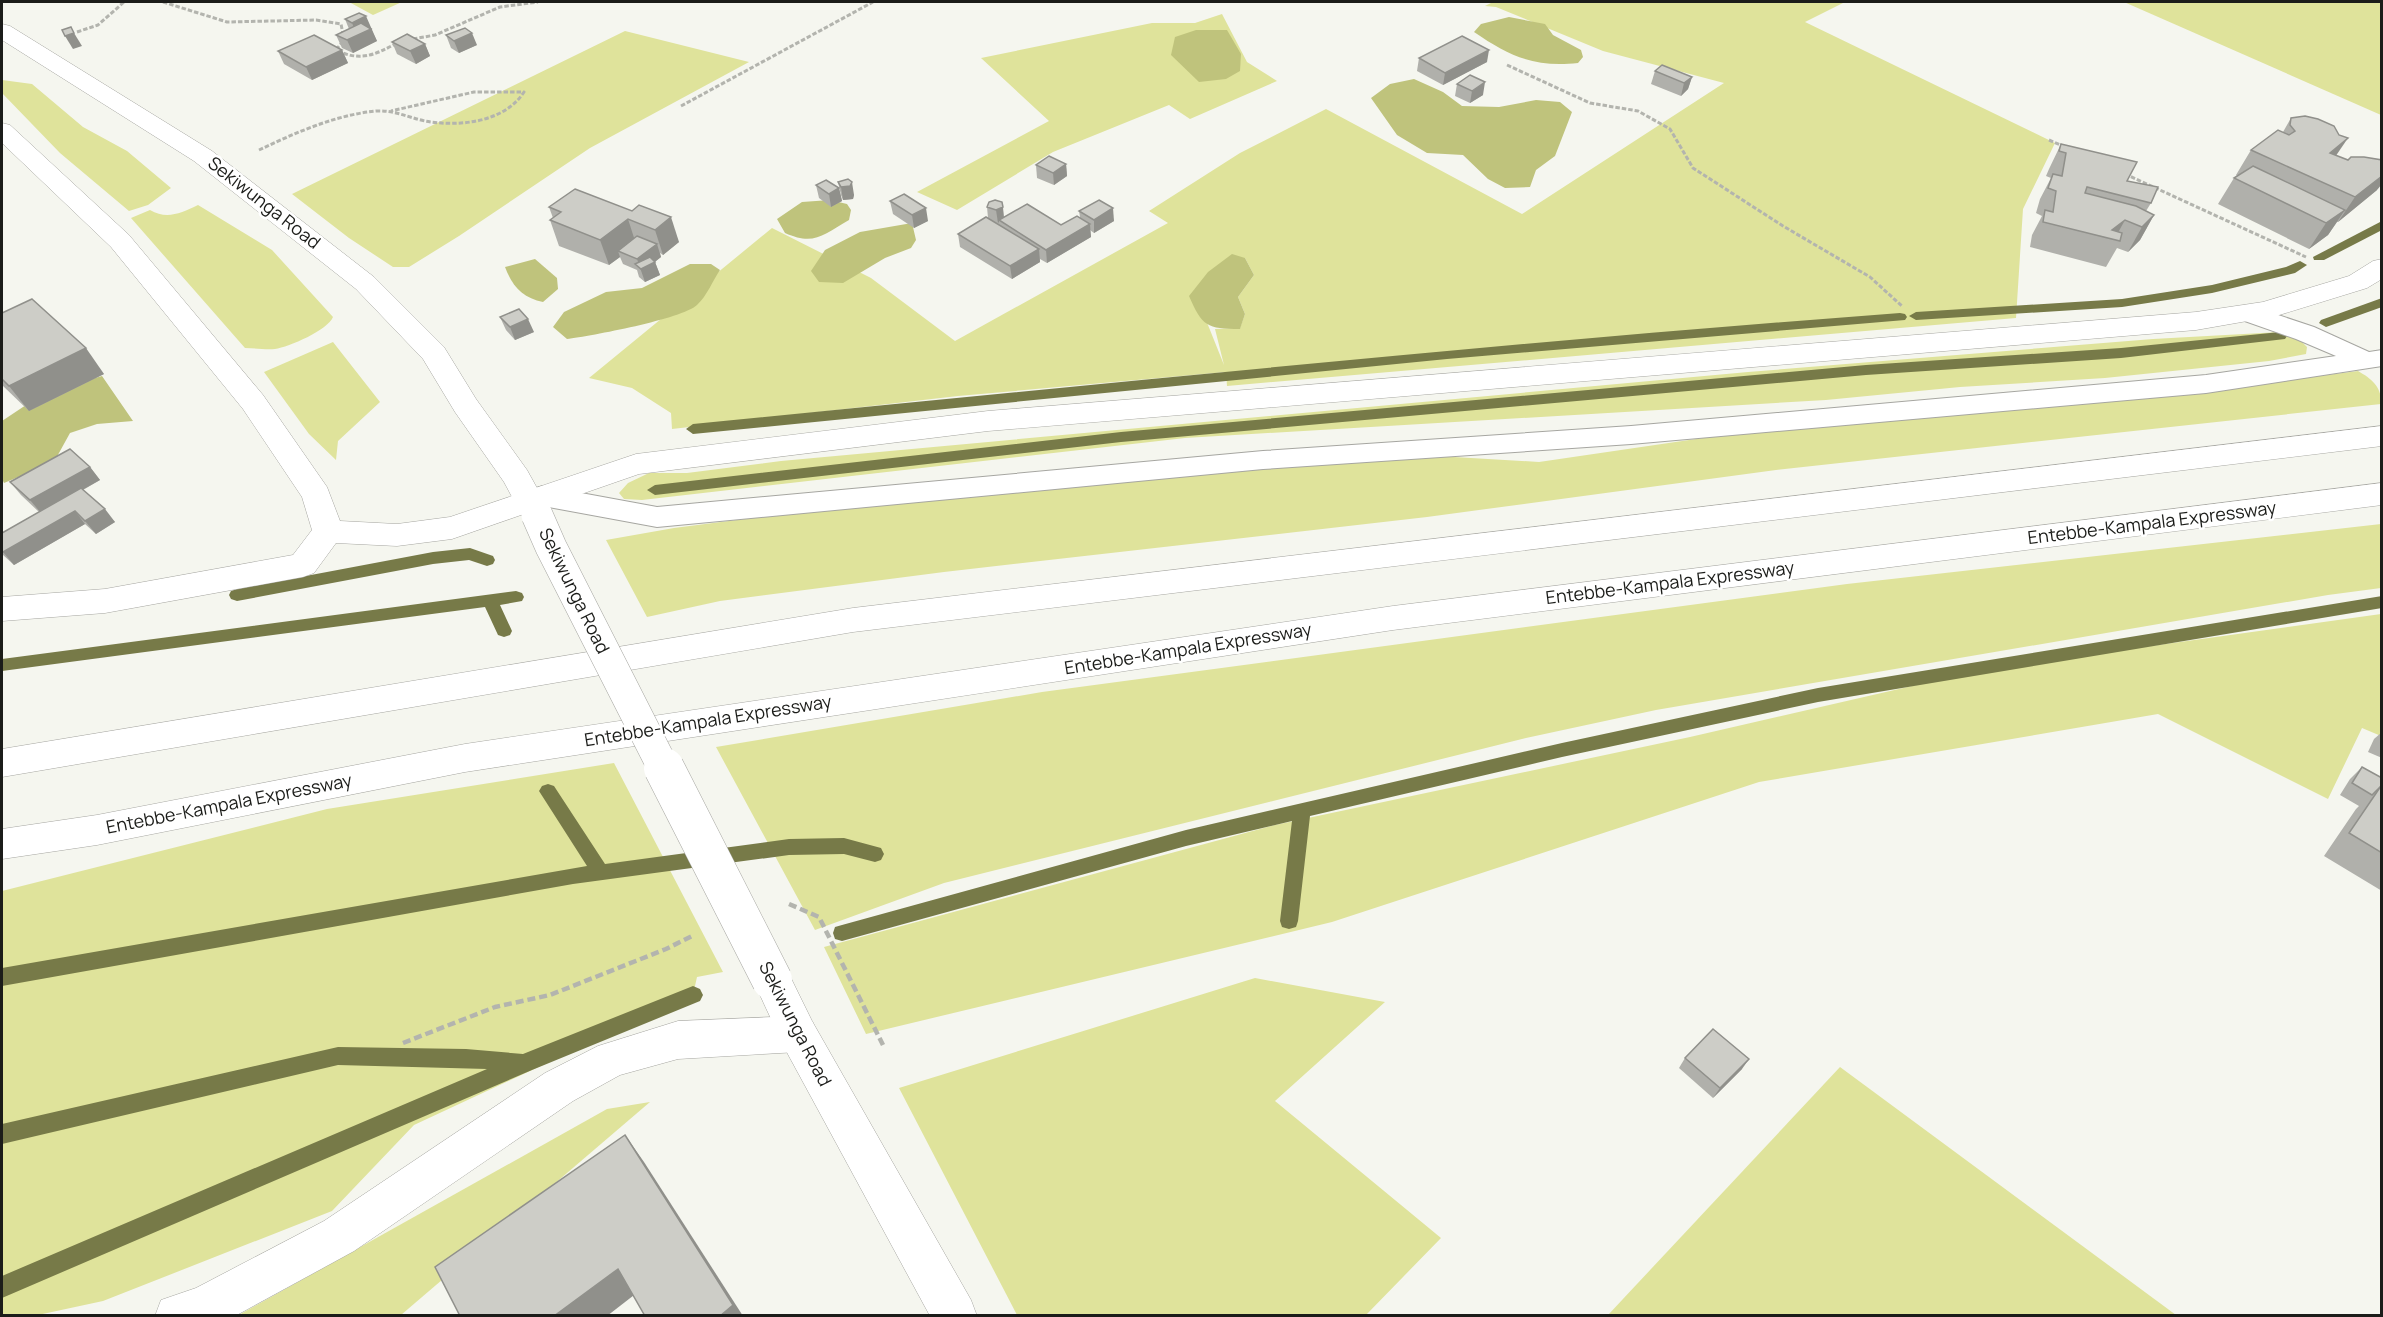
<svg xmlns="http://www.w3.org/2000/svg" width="2383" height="1317" font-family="Manrope,sans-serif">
  <rect width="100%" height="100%" fill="#f5f6ef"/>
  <g fill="#dfe39b" fill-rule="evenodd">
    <path d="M349,2H402L373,15Z"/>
    <path d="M1493,2H1845L1805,22L2055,143L2023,209L2016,318L1227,386L1226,372L958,396L672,429L671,413L632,388L589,378L772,228L871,278L955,341L1168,223L1149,211L1240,153L1326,109L1522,214L1724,83L1603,51L1496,7L1485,6ZM1245,258L1254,275L1238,297L1245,314L1240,328L1215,329L1224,365L1194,290Z"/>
    <path d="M2124,2H2381V115Z"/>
    <path d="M1222,14L1247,62L1277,81L1190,119L1169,105L1053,152L957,210L917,192L1049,121L981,58L1152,23H1195Z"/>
    <path d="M625,31L749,62L590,148L459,236L409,267H393L349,238L292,194Z"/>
    <path d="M2,80L32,84L83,127L127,151L171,188L148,205L129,211L60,153L2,93Z"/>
    <path d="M198,205L272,250L333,317C328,330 289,347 275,349C266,350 255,348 245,348L131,218L150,210C167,220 181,213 198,205Z"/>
    <path d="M2280,332L2302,342L2307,347L2306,354L2269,361L2105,378L1960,387L1826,400L1185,438L642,500L624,499L619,493L628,483L649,473H687L781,461L1748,372L2153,339Z"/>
    <path d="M333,342L380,402L338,441L336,460L309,434L264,372Z"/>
    <path d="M2358,371C2372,379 2382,387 2381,404L1776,470L1427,517L944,572L720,601L647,617L606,540L674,528L846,506L1420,455L1539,462L1771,428L2163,396Z"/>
    <path d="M2381,524V588L2328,595L1656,710L1526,738L944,883L815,930L716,747L1042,692L1847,584Z"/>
    <path d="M2381,614V736L2362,728L2328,799L2158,714L1759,782L1332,922L866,1034L824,947L1275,825L1690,737L1986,669Z"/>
    <path d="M614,763L723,972L697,977L693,995L414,1125L332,1211L103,1301L38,1315H2V891L327,809Z"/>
    <path d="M1255,978L1385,1002L1275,1101L1441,1238L1366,1315H1017L899,1088Z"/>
    <path d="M1840,1067L2176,1315H1608Z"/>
    <path d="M650,1102L401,1315L237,1316L607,1109Z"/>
  </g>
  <g fill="#bfc37c">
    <path d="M1509,17L1545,24L1553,35L1581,50L1583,57L1578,63C1535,68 1509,56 1474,32L1481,24Z"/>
    <path d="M1196,30H1227L1241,54L1240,71L1226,79L1199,82L1171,55L1175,37Z"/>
    <path d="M1414,79L1443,92L1462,106L1499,107L1536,100L1560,102L1572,112L1555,156L1536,170L1530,187L1505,188L1488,179L1463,155L1427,153L1397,135L1371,98L1390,84Z"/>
    <path d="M830,200L847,204L851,210L849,220C823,235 814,246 785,233L777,219L802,202Z"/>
    <path d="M912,223L916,240L911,248L885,258L843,283L819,282L811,271L825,250L860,232Z"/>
    <path d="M1232,254L1245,258L1254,275L1238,297L1245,314L1240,329C1207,329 1202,326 1189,296L1208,272Z"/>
    <path d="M535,259L557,278L558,289L543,302C523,298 512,286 505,267Z"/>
    <path d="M690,264H711L720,270C713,280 707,296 697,305C682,319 591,336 567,339L553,327L564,312L606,292L642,288Z"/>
    <path d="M102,376L133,421L97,424L70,433L54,462L4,483L2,479V421L44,393Z"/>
  </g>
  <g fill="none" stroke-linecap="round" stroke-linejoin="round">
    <g fill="#777a48" fill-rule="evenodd">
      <path d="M2382,221V230L2324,260H2314L2313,257Z"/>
      <path d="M2300,261L2307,265L2295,273L2212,293L2122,307L1916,320L1909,316L1916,312L2122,299L2212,285L2286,267Z"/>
      <path d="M2382,298V307L2326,327L2319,323L2321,320Z"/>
      <path d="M1900,313L1905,314L1907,317L1905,320L1447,359L693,434L686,429L693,424C1095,385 1497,343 1900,313Z"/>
      <path d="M2280,332L2287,336L2285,339L2121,358L1866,375L1121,442L655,495L647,490L655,485L1121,432L1866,365L2121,348Z"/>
      <path d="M470,548L493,556L495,560L493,564L487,566L469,560L433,564L237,601L231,599L229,595L231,591L237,589L433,552Z"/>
      <path d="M516,591L522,593L524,597L522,601L500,605L512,631L510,635L504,637L498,635L485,607L2,671V659Z"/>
      <path d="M2382,596V608L1818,702L1562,757L1310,816L1298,921L1296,927L1289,929L1282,927L1280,921L1292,821L1186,846L842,941L835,939L833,933L835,927L842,925L1186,830L1562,743L1818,688Z"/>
      <path d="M548,784L554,786L605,864L789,839L844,838L881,848L884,854L881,860L875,862L844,854L789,855L573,884L2,986V968L587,866L539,791L542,786Z"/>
      <path d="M693,986L700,989L703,995L700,1001L532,1070L2,1298V1276L487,1069L338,1065L2,1144V1124L338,1047L466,1049L523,1054Z"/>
    </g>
    <g stroke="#a6a6a1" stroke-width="2">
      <path id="lane" d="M2248,305L2314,327L2369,352L2382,350V366L2206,393L1631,444L1263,469L657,527L543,506L533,503L529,496L533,489L543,486L657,507L1263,451L1631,426L2206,375L2336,356L2296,339L2239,319L2236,313L2239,307Z"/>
    </g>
    <g stroke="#a6a6a1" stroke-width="1">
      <g id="street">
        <path d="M2,123L10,125L129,235L263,395L327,487L340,521L397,524L450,517L636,454L988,411L2196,312L2263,302L2349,276L2373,261L2382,259V279L2367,288L2276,316L2196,330L988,431L639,474L452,539L397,546L336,543L314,573L303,577L105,613L2,621V597L105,589L293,555L312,530L302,497L243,409L111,247L2,143Z"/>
        <path d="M798,1016L812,1021L818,1034L812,1047L798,1052L678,1059L620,1075L573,1101L354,1251L235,1316H155L161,1300L196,1288L324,1221L545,1073L598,1046L678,1021Z"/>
      </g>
    </g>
    <g stroke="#a6a6a1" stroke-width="1">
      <g id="secondary">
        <path d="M2,24L10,26L212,151L374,277L444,347L476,399L527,470L552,515L548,523L537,526L526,523L504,482L455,412L423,359L356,289L194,161L2,40Z"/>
        <path d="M772,962L786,968L812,1021L971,1300L977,1316H930L784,1047L753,980L758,968Z"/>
      </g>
    </g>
    <g stroke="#a6a6a1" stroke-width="1">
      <g id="highway">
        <path d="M2382,426V446L853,632L2,777V749L853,608Z"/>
        <path d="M2382,483V505L1393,630L465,772L97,845L2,859V829L97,815L465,744L1393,606Z"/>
      </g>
    </g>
    <g stroke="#b3b4ae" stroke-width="3" stroke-dasharray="4.5 2" stroke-linecap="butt">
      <path d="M163,2L227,22L316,20L341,24L343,34"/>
      <path d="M77,32L98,25L124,2"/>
      <path d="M413,39L435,35L500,7L538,2"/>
      <path d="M343,41L336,50C360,62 375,55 397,43"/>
      <path d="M1507,65L1590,103L1638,111L1670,129L1693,168L1783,226L1870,277L1903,307"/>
      <path d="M681,106L873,2"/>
      <path d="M2049,140L2063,146"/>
      <path d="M259,150C295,133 335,115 376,111C394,110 407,117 425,121C458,127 504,123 524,92H474L391,111"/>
      <path d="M2125,174L2306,257"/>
    </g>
    <g stroke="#b3b4ae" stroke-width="4.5" stroke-dasharray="8 4" stroke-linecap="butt">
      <path d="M789,904L819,917L883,1045"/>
      <path d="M403,1043L495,1007L550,995L666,949L694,935"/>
    </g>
    <use href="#lane" fill="#fff" fill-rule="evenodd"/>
    <use href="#street" fill="#fff" fill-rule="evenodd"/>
    <use href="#secondary" fill="#fff" fill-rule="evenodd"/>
    <use href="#highway" fill="#fff" fill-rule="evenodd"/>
    <g stroke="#a6a6a1" stroke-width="32" stroke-linecap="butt">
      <path id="secondary-bridge-far1" d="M537,515L551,547L664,769"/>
    </g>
    <g stroke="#a6a6a1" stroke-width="41" stroke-linecap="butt">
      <path id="secondary-bridge" d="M664,768L772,980"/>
    </g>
    <use href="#secondary-bridge-far1" stroke="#fff" stroke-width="31"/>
    <use href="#secondary-bridge" stroke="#fff" stroke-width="40"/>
  </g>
  <g fill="#b0b0ab">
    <path d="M345,19L372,29H371L377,41L353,53L342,48L336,35L349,29Z"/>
    <path d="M446,35L477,45L459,53L451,48Z"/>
    <path d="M392,42L425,44L430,56L416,64L397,54Z"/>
    <path d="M342,50L348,63L312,80L284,64L278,51Z"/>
    <path d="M1419,58L1487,62L1443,85L1417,71Z"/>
    <path d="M1655,71L1692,77L1688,89L1681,96L1651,84Z"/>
    <path d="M1457,84L1483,95L1470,103L1455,96Z"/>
    <path d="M2291,118L2377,190L2338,222H2337L2328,235L2309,249L2218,204L2234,178L2237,176L2236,175L2251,150L2283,132Z"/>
    <path d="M2061,144L2127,181L2151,203L2146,211L2154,215L2140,240L2128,252L2117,248L2106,267L2030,247L2032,235L2042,216L2036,213L2040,199L2051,178L2046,176L2049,169Z"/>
    <path d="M1066,164L1067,176L1054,185L1037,178L1036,165Z"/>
    <path d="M838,182L854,195L853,199L843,200L841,195Z"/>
    <path d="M816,185L839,188L842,201L831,207L819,198Z"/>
    <path d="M890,201L928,221L914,228L893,214Z"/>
    <path d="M1002,202L1004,218L1061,225L1080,217L1079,211L1114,221L1094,233L1090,230L1091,237L1047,263L1040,259V262L1012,279L960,247L958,234L988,218L987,207Z"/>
    <path d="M549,207L632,211L679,242L663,255L660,253L661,257L655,262L660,275L645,282L639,277L637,270L623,264L620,257L609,265L559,246L550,220L553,218Z"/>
    <path d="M2,313L104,374L29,411L2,385Z"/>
    <path d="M500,317L534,332L515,340L506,330Z"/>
    <path d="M90,467L100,480L83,490L115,522L96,534L85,524L14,565L2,554V533L39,512L21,495L10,482Z"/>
    <path d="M2382,732V758L2368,752L2374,739Z"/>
    <path d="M2362,767L2382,778V891L2324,856L2356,809L2359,806L2340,795L2350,779Z"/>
    <path d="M1685,1058L1742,1069L1713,1098L1679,1068Z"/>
  </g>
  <g fill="#90908b">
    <path d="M366,16L377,41L353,53L347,40L357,35L352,23Z"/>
    <path d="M74,33L82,46L73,49L65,36Z"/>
    <path d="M472,33L477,45L459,53L454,41Z"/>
    <path d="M425,44L430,56L416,64L410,51Z"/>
    <path d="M342,50L348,63L312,80L306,67Z"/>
    <path d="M1489,50L1487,62L1443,85L1445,73Z"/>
    <path d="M1692,77L1688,89L1681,96L1684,83Z"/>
    <path d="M1485,82L1483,95L1470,103L1472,91Z"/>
    <path d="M2348,138L2331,163L2330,153Z"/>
    <path d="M1066,164L1067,176L1054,185L1053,173Z"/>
    <path d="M2382,176V184L2377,190L2338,222L2355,197Z"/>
    <path d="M852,182L854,195L853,199L843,200L841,187Z"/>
    <path d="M839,188L842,201L831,207L829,194Z"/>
    <path d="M1003,207L1004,220H999V222L998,223L996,210Z"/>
    <path d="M926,208L928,221L914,228L912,215Z"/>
    <path d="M1113,208L1114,221L1094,233V220Z"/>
    <path d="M2345,210L2328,235L2309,249L2326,223Z"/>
    <path d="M2154,215L2140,240L2128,252L2142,227Z"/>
    <path d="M671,217L679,242L663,255L655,230Z"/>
    <path d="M628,219L636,244L618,251L620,257L609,265L600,240Z"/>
    <path d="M2125,220L2114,240L2112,230Z"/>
    <path d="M1090,224L1091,237L1047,263L1046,250Z"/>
    <path d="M657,244L661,257L652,264L655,262L660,275L645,282L637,259Z"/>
    <path d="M1039,249L1040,262L1012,279L1010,266Z"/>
    <path d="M528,319L534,332L515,340L510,327Z"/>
    <path d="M86,348L104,374L29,411L9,386Z"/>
    <path d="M90,467L100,480L41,513L30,500Z"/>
    <path d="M105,509L115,522L96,534L85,521Z"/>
    <path d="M75,511L85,524L14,565L3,552Z"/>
    <path d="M1749,1059L1742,1069L1713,1098L1720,1088Z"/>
    <path d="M625,1135L644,1162L743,1316H720Z"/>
    <path d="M618,1269L638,1292L607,1316H554Z"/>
  </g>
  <g fill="#cdcdc7" stroke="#90908b" stroke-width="1.5">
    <path d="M359,13L366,16L352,23L345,19Z"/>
    <path d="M361,23L371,29L347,40L336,35Z"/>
    <path d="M71,27L74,33L65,36L62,30Z"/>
    <path d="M465,28L472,33L454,41L446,35Z"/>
    <path d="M407,34L425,44L410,51L392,42Z"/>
    <path d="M314,35L342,50L306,67L278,51Z"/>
    <path d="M1462,36L1489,50L1445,73L1419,58Z"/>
    <path d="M1662,65L1692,77L1684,83L1655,71Z"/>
    <path d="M1470,75L1485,82L1472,91L1457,84Z"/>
    <path d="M2305,116L2318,119L2334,126L2339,135L2348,138L2330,153L2348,160L2351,157H2364L2382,160V176L2355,197L2251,150L2278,130L2289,135L2295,131L2290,125L2291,118Z"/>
    <path d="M2061,144L2137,162L2127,181L2158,187L2151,203L2087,187L2085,193L2136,206L2154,215L2142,227L2125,220L2112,230L2122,233L2120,241L2043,222L2045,210L2053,212L2056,191L2048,188L2053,174L2062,176L2066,153L2059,151Z"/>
    <path d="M1049,156L1066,164L1053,173L1036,165Z"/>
    <path d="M2253,166L2345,210L2326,223L2234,178Z"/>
    <path d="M848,179L852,182L850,186L841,187L838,182Z"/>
    <path d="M826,180L839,188L829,194L816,185Z"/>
    <path d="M575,189L632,211L639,205L671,217L655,230L628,219L600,240L550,220L561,212L549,207Z"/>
    <path d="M904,194L926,208L912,215L890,201Z"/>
    <path d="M995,200L1002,202L1003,207L996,210L987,207L989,202Z"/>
    <path d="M1099,200L1113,208L1094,220L1079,211Z"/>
    <path d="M1027,204L1061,225L1077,216L1090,224L1046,250L999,220Z"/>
    <path d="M986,217L1039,249L1010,266L958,234Z"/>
    <path d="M637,236L657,244L637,259L618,251Z"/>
    <path d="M650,257L655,262L641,269L635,264Z"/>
    <path d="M32,299L86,348L9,386L2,379V313Z"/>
    <path d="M519,309L528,319L510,327L500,317Z"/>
    <path d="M70,449L90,467L30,500L10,482Z"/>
    <path d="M81,488L105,509L85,521L75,511L3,552L2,551V533Z"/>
    <path d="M2362,767L2382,778V787L2381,786L2372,795L2352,783Z"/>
    <path d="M2381,786L2382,787V853L2349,833Z"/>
    <path d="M1713,1029L1749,1059L1720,1088L1685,1058Z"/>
    <path d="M625,1135L733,1305L720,1316H645L618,1269L554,1316H460L435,1267Z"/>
  </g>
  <g text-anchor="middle" stroke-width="5" stroke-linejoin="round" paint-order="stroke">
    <g font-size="18" fill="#1b1c19" stroke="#fff">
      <text transform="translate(264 203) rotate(38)" y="6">Sekiwunga Road</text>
      <text transform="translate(2152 523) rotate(-7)" y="6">Entebbe-Kampala Expressway</text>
      <text transform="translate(1670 583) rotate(-7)" y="6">Entebbe-Kampala Expressway</text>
      <text transform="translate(574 591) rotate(64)" y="6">Sekiwunga Road</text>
      <text transform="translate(1188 649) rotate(-9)" y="6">Entebbe-Kampala Expressway</text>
      <text transform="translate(708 721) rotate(-9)" y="6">Entebbe-Kampala Expressway</text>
      <text transform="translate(229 804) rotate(-11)" y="6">Entebbe-Kampala Expressway</text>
      <text transform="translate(795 1024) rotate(63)" y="6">Sekiwunga Road</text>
    </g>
  </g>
  <rect width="2383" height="1317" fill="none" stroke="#1b1c19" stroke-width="6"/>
</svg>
